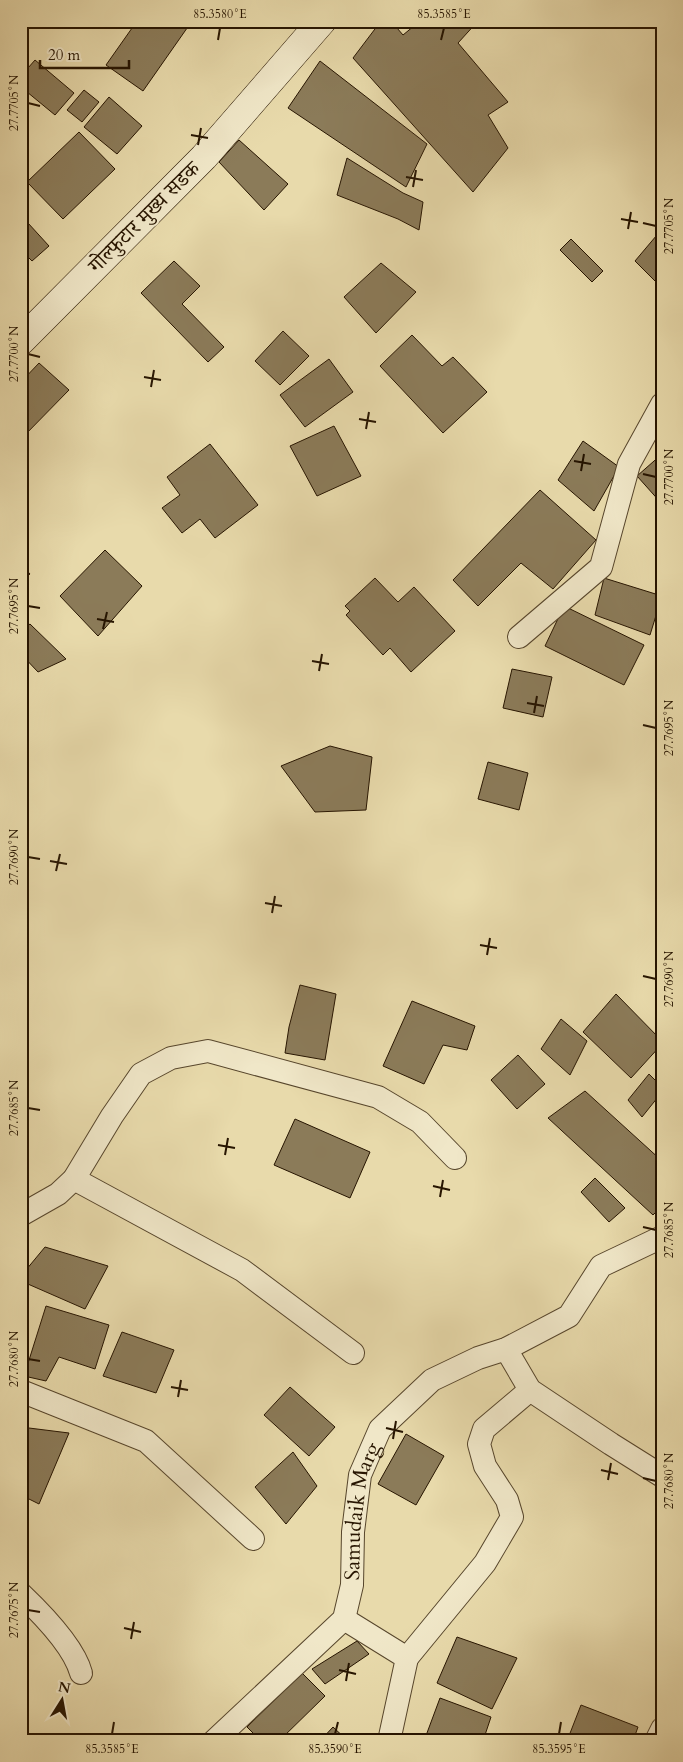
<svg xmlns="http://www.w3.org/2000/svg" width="683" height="1762" font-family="Cardo,'Noto Serif Devanagari',serif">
  <rect width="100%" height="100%" fill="#e8daab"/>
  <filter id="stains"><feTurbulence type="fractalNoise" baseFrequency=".004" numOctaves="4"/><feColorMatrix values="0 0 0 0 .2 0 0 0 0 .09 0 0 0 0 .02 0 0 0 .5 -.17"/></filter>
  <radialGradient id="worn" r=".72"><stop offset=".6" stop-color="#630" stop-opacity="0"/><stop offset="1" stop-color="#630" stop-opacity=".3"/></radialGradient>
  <g fill="#8b7b59" stroke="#271501">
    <path d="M137,21H192L143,91L106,65Z"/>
    <path d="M381,21H391L403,35L420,21H478L458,43L508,102L488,115L508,148L473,192L353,58Z"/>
    <path d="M35,60L74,93L55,115L21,87V76Z"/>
    <path d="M320,61L427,144L406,187L288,108Z"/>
    <path d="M84,90L99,102L82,122L67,110Z"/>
    <path d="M109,97L142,126L117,154L84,127Z"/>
    <path d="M79,132L115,169L63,219L27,182Z"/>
    <path d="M239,140L288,184L264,210L219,162Z"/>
    <path d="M347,158L403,193L423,202L419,230L398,219L337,195Z"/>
    <path d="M28,223L49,246L32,261L21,250V229Z"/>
    <path d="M662,229V288L635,261Z"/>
    <path d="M571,239L603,271L592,282L560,250Z"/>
    <path d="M174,261L200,286L182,304L224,347L208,362L141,293Z"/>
    <path d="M381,263L416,292L376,333L344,297Z"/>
    <path d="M283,331L309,356L280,385L255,361Z"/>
    <path d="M412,335L442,366L453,357L487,392L443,433L380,366Z"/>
    <path d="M329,359L353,392L305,427L280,395Z"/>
    <path d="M39,363L69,390L21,439V382Z"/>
    <path d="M334,426L361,476L317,496L290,446Z"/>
    <path d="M583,441L619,467L594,511L558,480Z"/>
    <path d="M210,444L258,505L215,538L200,519L182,533L162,508L180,495L167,477Z"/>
    <path d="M662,454V504L637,476Z"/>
    <path d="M540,490L596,540L553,589L521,563L478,606L453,580Z"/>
    <path d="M105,550L142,586L98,636L60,596Z"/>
    <path d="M21,564L30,574L21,581Z"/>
    <path d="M375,578L398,602L414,587L455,631L411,672L390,648L383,655L346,615L350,611L345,606Z"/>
    <path d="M604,578L662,596L650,635L595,615Z"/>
    <path d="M564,606L644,645L624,685L545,646Z"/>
    <path d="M30,624L66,659L38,672L21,654V631Z"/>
    <path d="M512,669L552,677L543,717L503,708Z"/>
    <path d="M330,746L372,757L366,810L315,812L281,766Z"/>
    <path d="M488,762L528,773L519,810L478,799Z"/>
    <path d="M300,985L336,994L325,1060L285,1053L289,1027Z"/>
    <path d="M616,994L662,1041V1044L631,1078L583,1032Z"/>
    <path d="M412,1001L475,1026L467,1050L443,1045L424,1084L383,1066Z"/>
    <path d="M561,1019L587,1041L570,1075L541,1049Z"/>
    <path d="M518,1055L545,1084L517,1109L491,1080Z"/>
    <path d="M649,1074L662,1087V1092L642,1117L628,1100Z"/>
    <path d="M585,1091L662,1161V1206L653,1215L548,1118Z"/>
    <path d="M295,1119L370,1152L350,1198L274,1165Z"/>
    <path d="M595,1178L625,1208L609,1222L581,1192Z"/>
    <path d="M45,1247L108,1266L85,1309L21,1281V1276Z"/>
    <path d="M46,1306L109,1325L95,1369L59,1357L46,1381L24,1376Z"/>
    <path d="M122,1332L174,1350L156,1393L103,1376Z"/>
    <path d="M290,1387L335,1427L309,1456L264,1415Z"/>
    <path d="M21,1427L69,1433L39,1504L21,1495Z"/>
    <path d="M406,1434L444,1456L416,1505L378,1484Z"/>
    <path d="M293,1452L317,1486L286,1524L255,1487Z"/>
    <path d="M457,1637L517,1658L492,1709L437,1683Z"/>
    <path d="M357,1641L369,1654L325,1684L312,1669Z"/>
    <path d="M302,1673L325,1696L279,1741H261L247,1727Z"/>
    <path d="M440,1698L491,1717L483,1741H424Z"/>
    <path d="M581,1705L638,1727L633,1741H567Z"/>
    <path d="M333,1727L348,1741H320Z"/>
  </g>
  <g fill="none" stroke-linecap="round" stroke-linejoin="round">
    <g stroke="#57462c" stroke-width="24">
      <g id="minor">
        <path d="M519,637L601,567L629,464L662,404"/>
        <path d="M74,1179L242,1270L353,1353"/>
        <path d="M21,1215L58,1194L74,1179L112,1116L141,1074L171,1058L208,1051L378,1097L420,1122L455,1158"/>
        <path d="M506,1349L530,1390L611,1444L662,1476"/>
        <path d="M21,1391L146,1441L253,1539"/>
        <path d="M21,1594C41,1613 74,1647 81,1673"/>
        <path d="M344,1619L407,1658L389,1741"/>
        <path d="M407,1658L485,1563L512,1517L507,1500L485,1466L479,1444L484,1429L530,1390"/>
        <path id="s1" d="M214,1741L344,1619L352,1585L353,1532L360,1475L380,1429L432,1380L478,1358L506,1349L569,1316L601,1266L662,1237"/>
        <path d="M656,1741L662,1729"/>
      </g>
    </g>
    <g stroke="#271501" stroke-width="29">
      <path id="secondary" d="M21,341L204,157L322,21"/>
    </g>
    <use href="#minor" stroke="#f0e7c8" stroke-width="22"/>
    <use href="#secondary" stroke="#f0e7c8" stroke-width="28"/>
  </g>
  <path fill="none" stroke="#271501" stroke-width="2" d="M218,40L220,28M441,40L444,28M28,103L40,106M191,135L208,138M198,145L201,128M406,177L423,180M413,187L416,170M621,219L638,222M643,223L656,226M628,229L631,212M28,354L40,357M144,377L161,380M151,387L154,370M359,419L376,422M366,429L369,412M574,461L591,464M581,471L584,454M643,474L656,477M28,606L40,608M97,619L114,622M103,629L107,612M312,661L329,664M319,671L322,654M527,703L544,706M534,713L537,696M643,725L656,728M28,857L40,859M50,861L67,864M56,871L60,854M265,903L282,906M272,913L275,896M480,945L497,948M487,955L490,938M643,976L656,979M28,1108L40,1110M218,1145L235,1148M225,1155L228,1138M433,1186L450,1190M440,1197L443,1180M643,1227L656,1230M28,1359L40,1361M171,1387L188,1390M178,1397L181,1380M386,1428L403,1432M393,1439L396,1421M601,1470L618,1474M643,1478L656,1481M608,1480L611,1463M28,1610L40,1612M124,1628L141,1632M131,1639L134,1622M339,1670L356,1674M346,1681L349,1663M112,1734L114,1722M335,1734L338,1722M559,1734L561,1722"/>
  <g text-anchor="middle" stroke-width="4" stroke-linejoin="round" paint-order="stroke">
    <g font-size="21" fill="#271501" stroke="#f0e7c8">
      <text transform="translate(144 217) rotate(-45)" y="7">गोल्फुटार मुख्य सडक</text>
      <text dy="7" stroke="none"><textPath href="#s1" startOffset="288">Samudaik Marg</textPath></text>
    </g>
  </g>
  <rect width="683" height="1762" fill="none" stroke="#e8daab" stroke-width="55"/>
  <g transform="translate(62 1700) rotate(11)" stroke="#f0e7c8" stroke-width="4" paint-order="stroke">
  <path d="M0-4L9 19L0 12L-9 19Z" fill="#271501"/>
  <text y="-8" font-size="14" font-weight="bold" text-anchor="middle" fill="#271501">N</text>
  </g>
  <path d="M40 60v8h89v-8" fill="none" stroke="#271501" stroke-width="2.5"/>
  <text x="48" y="60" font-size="15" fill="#271501" stroke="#f0e7c8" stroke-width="4" paint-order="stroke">20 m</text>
  <rect x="28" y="28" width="628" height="1706" fill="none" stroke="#271501" stroke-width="2"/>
  <g font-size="12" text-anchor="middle" fill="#271501">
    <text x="220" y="18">85.3580°E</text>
    <text x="444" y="18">85.3585°E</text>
    <text transform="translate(14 103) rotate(-90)" y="4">27.7705°N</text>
    <text transform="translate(669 226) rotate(-90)" y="4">27.7705°N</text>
    <text transform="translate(14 354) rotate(-90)" y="4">27.7700°N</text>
    <text transform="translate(669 477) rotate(-90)" y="4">27.7700°N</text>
    <text transform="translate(14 606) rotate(-90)" y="4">27.7695°N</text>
    <text transform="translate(669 728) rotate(-90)" y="4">27.7695°N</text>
    <text transform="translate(14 857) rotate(-90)" y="4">27.7690°N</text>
    <text transform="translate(669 979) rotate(-90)" y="4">27.7690°N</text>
    <text transform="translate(14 1108) rotate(-90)" y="4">27.7685°N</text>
    <text transform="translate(669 1230) rotate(-90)" y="4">27.7685°N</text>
    <text transform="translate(14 1359) rotate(-90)" y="4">27.7680°N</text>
    <text transform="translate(669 1481) rotate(-90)" y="4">27.7680°N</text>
    <text transform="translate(14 1610) rotate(-90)" y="4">27.7675°N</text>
    <text x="112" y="1753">85.3585°E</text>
    <text x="335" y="1753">85.3590°E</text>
    <text x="559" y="1753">85.3595°E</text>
  </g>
  <rect width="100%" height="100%" filter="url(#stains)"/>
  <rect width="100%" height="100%" fill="url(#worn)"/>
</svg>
